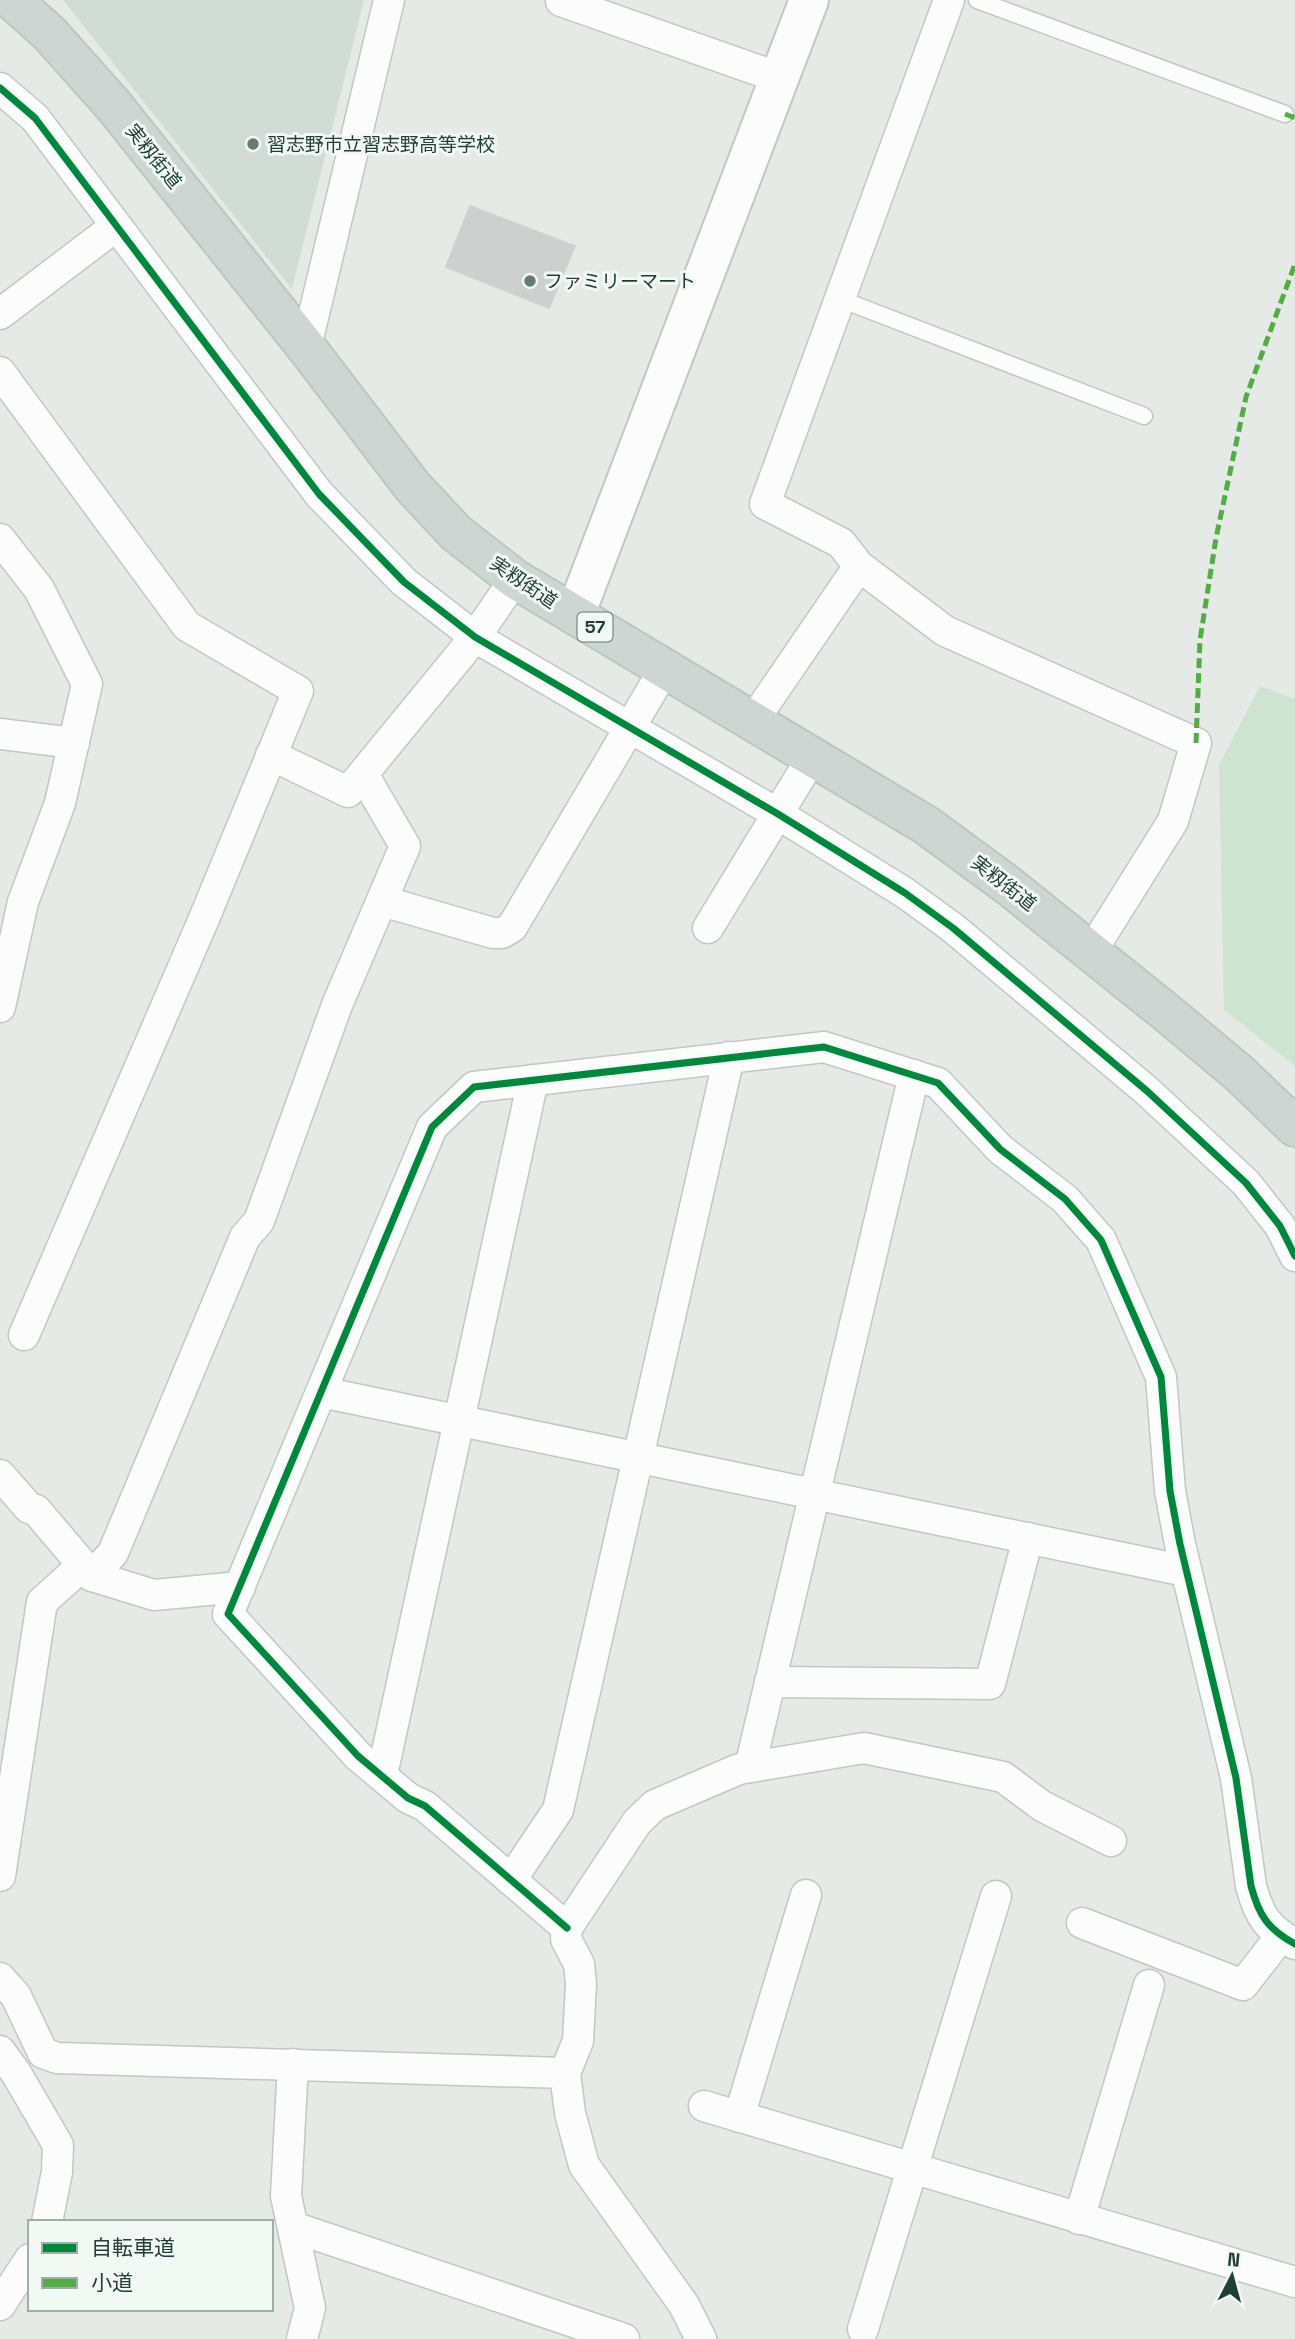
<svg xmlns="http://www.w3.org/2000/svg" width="1295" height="2339" font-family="'Space Grotesk','Noto Sans JP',sans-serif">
  <rect width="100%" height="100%" fill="#e5eae7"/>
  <path fill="#d2dcd7" d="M63,0H364L292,289Z"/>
  <path fill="#cde4d2" d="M1260,686L1295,699V1066L1224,1010L1219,765Z"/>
  <path fill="#ccd1cf" stroke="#cdd3d0" stroke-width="2" d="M470,206L575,246L549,308L446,267Z"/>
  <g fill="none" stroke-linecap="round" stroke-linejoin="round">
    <g stroke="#c2c7c4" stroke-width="19">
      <g id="service">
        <path d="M977,0L1285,114"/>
        <path d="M840,299L1144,416"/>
      </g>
    </g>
    <g stroke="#c2c7c4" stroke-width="33">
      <g id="minor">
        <path d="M561,1L780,78"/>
        <path d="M0,88L35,118L319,494L404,582L475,637L778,814L905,893L953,928L1147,1091L1246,1183L1280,1226L1295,1256"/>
        <path d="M0,314L116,226"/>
        <path d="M306,347L389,0"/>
        <path d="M0,372L187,626L298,691L203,921L24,1335"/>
        <path d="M0,539L39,589L87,684L60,803L23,902L0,1007"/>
        <path d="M859,566L945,631L1196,743L1173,821L1091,952"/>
        <path d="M753,721L859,566L841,543L765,504L949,0"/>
        <path d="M0,734L74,743"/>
        <path d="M271,755L348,792L475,637L515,579"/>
        <path d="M382,901L493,933H502L512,927L665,668"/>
        <path d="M708,928L813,756"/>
        <path d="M321,1392L1186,1571"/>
        <path d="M0,1475L29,1508L36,1510L92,1576L154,1595L240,1587"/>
        <path d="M92,1576L113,1553L245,1237L259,1221L337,1005L405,846L363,774"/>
        <path d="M770,1682L990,1684L1028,1538"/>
        <path d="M750,1767L914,1075"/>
        <path d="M382,1775L533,1080"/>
        <path d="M0,1876L42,1602L83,1565"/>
        <path d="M511,1880L558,1810L729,1057"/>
        <path d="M1082,1923L1243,1985L1281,1936"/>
        <path d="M567,1928L425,1806L408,1798L358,1756L228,1614L432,1127L474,1087L824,1047L938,1083L1000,1149L1065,1199L1101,1240L1161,1377L1170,1491L1180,1544L1236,1778L1251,1886C1259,1916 1268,1929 1295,1944"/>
        <path d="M0,1978L16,1996L43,2053L57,2058L565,2073L570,2113L584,2165L684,2305L701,2339"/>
        <path d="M0,2051L16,2073L58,2145L57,2172L47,2222"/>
        <path d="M293,2064L286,2196L310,2308L302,2339"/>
        <path d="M565,2073L578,2041L581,1984L579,1964L566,1939L567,1928L637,1822L655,1805L739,1769L864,1748L1003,1777L1042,1806L1111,1841"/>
        <path d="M704,2106L1295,2282"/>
        <path d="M739,2117L806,1895"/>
        <path d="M1079,2219L1149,1985"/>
        <path d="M293,2227L624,2339"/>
        <path d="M0,2305L30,2259"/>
        <path d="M863,2329L996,1896"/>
      </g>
    </g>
    <g stroke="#c2c7c4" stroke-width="42">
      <path id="tertiary" d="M575,615L809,0"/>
    </g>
    <g stroke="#bcc6c2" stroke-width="42">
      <path id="primary" d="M12,0L49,33L114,106L306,347L413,487L456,533L515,579L926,825L1009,886L1167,1013L1240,1074L1295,1127"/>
    </g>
    <use href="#service" stroke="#fbfcfb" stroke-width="16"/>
    <use href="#minor" stroke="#fbfcfb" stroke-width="30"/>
    <use href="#tertiary" stroke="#fbfcfb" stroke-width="38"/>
    <use href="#primary" stroke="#cdd6d3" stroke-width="38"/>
    <g stroke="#52ad45" stroke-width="5" stroke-dasharray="10 5" stroke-linecap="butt">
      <path d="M1285,114L1295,118"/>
      <path d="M1196,743L1200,640L1216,538L1246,397L1295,264"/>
    </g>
    <g stroke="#f2f9f5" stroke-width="11">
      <g id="cycleway">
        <path d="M0,88L35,118L319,494L404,582L475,637L778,814L905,893L953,928L1147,1091L1246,1183L1280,1226L1295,1256"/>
        <path d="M567,1928L425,1806L408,1798L358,1756L228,1614L432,1127L474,1087L824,1047L938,1083L1000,1149L1065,1199L1101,1240L1161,1377L1170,1491L1180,1544L1236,1778L1251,1886C1259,1916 1268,1929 1295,1944"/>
      </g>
    </g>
    <use href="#cycleway" stroke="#00873e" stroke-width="7"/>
  </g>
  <g fill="#667b73" stroke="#f2f9f5" stroke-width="2.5">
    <circle cx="253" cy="144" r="7"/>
    <circle cx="530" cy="281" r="7"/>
  </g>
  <g text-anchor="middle" stroke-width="6" stroke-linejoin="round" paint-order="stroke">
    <rect fill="#f2f9f5" stroke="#60776e" stroke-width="2" x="577.5" y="612.5" width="35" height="29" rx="5"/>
    <g font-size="18" font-weight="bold" fill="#213f34">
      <text x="595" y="633">57</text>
    </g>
    <g font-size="19" fill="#213f34" stroke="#f2f9f5" text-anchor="start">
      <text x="267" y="151">習志野市立習志野高等学校</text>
      <text x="544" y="288">ファミリーマート</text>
    </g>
    <g font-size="19" fill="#213f34" stroke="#f2f9f5">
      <text transform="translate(154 156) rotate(51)" y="7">実籾街道</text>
      <text transform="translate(524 582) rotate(34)" y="7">実籾街道</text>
      <text transform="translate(1004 883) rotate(38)" y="7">実籾街道</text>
    </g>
  </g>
  <rect x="28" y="2220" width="245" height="91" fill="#f2f9f5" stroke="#9eafa8" stroke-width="2"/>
  <rect x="42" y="2243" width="35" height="10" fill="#00873e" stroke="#9eafa8" stroke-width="2"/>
  <text x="91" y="2255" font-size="21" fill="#213f34">自転車道</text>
  <rect x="42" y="2278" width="35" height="10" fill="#52ad45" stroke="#9eafa8" stroke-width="2"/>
  <text x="91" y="2290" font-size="21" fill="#213f34">小道</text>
  <g transform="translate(1232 2276) rotate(6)" stroke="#f2f9f5" stroke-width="5" paint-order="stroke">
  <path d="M0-5L12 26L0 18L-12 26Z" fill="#213f34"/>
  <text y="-10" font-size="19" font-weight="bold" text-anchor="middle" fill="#213f34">N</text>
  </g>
</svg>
